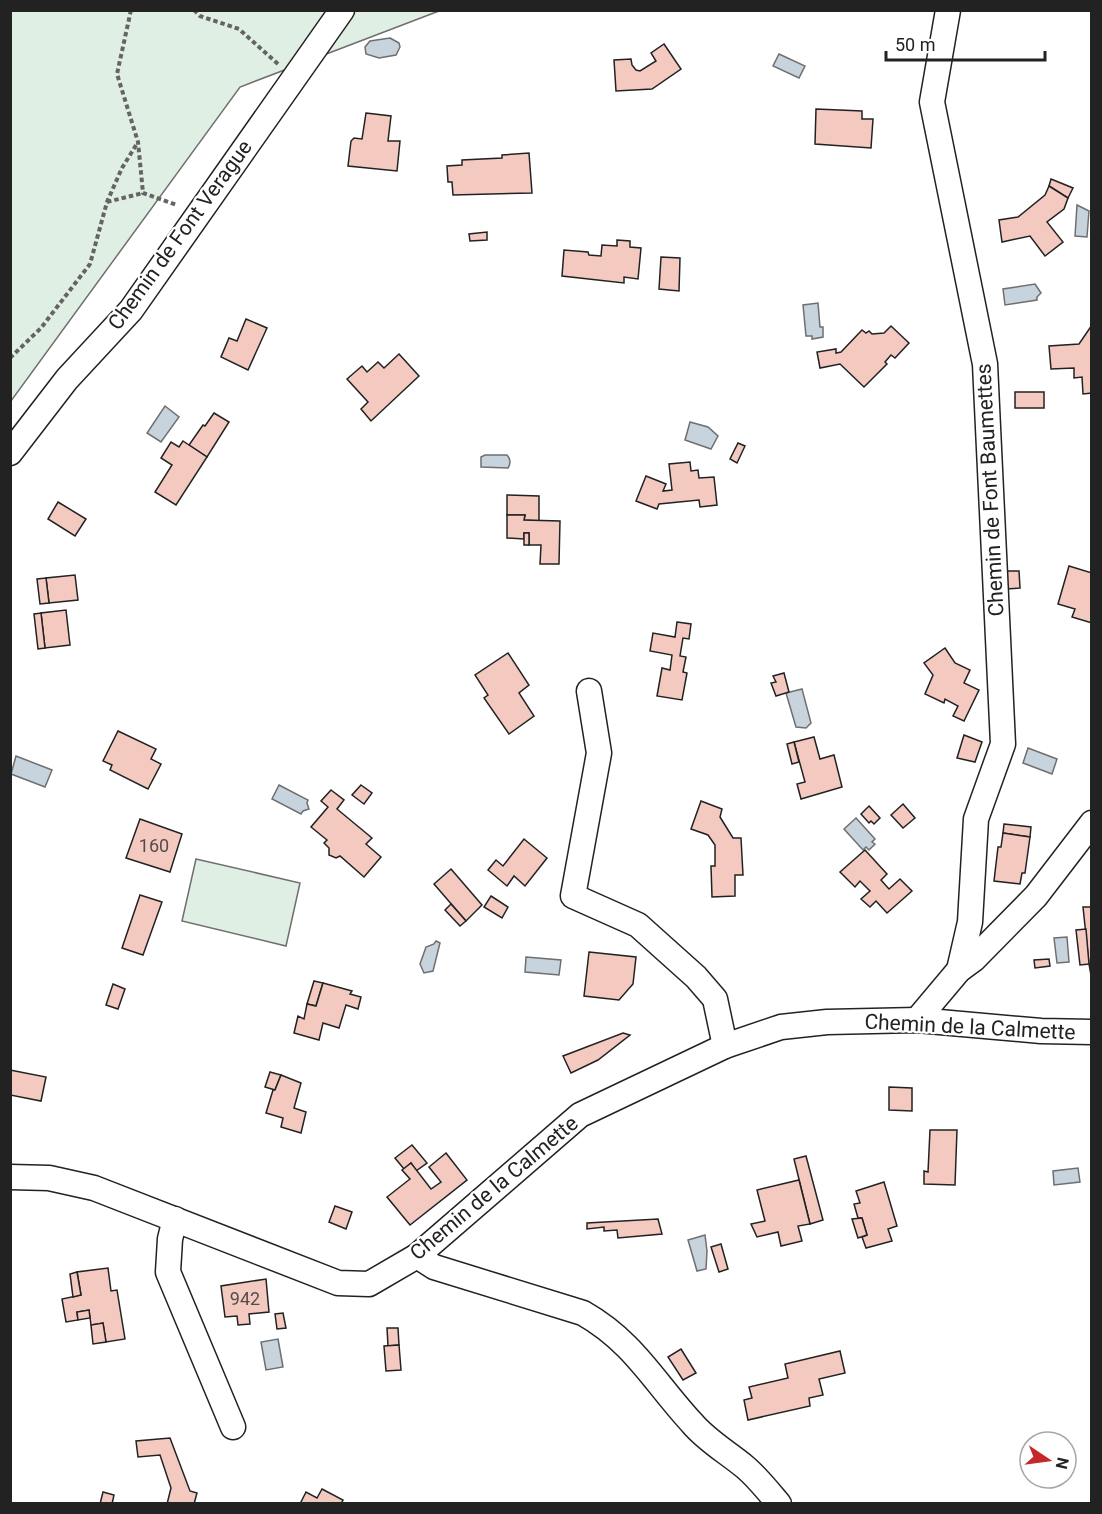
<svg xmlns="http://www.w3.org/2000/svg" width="1102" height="1514" font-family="Roboto,sans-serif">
  <rect width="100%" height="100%" fill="#fff"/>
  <g fill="#e0efe3" stroke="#6f6f6f" stroke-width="1.5">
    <path d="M11,11H439L240,87L11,401Z"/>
    <path d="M196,859L300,883L286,946L182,921Z"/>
  </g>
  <g fill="#c7d3dd" stroke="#6f6f6f" stroke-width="1.5">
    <path d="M390,38L399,43L400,47L396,55L379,58L366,54L365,47L370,41Z"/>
    <path d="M779,54L805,66L799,78L773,66Z"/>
    <path d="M1077,205L1089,211L1087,237L1075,236Z"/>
    <path d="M1035,284L1041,293L1037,297V300L1005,305L1003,289Z"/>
    <path d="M818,303L820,327H823V337L812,339V336H806L803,305Z"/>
    <path d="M165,406L179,417L161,442L147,433Z"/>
    <path d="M690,422L708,427L718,436L711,449L685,440Z"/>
    <path d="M485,455H507C511,459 511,463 508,468L481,467V457Z"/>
    <path d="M802,689L811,723L806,728L796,727L786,693Z"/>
    <path d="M1028,748L1057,759L1052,774L1023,763Z"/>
    <path d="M16,756L52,770L45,787L11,774Z"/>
    <path d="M279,785L308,800L307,803L309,809L303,811L301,814L272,799Z"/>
    <path d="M856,818L875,839L872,842L875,844L869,850L866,847L863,850L844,829Z"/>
    <path d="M1067,937L1069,962L1057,963L1054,938Z"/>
    <path d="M436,941L440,943L433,971L424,973L420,964L426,947L434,944Z"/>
    <path d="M526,957L561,960L559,975L525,972Z"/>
    <path d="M1078,1168L1080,1182L1054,1185L1053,1171Z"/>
    <path d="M705,1235L707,1251L706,1269L697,1271L688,1240Z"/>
    <path d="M278,1339L283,1367L266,1370L261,1342Z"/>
  </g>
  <g fill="#f3c9c0" stroke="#222" stroke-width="1.5">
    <path d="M664,44L681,69L652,89L616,91L614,60L631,59L632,65L636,70L640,71L656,61L651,53Z"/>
    <path d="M816,109L862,111V119H873L871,148L815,144Z"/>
    <path d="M366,113L391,116L388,141H400L397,171L348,166L351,141L354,138L362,139Z"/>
    <path d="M529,153L532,193L453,195L452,182H448L447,166L462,165V160L502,158V155Z"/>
    <path d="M1051,179L1073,188L1068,198L1049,186Z"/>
    <path d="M1049,186L1068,198L1064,209L1047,222L1063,242L1045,256L1030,236L1002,242L999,220L1018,217L1045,195Z"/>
    <path d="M487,232V240L470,241L469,234Z"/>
    <path d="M617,240L630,241V247L641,248L638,279L624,277V283L562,276L564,250L588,252L589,255L601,256L602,245L617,246Z"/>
    <path d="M661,257L680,258L679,291L659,289Z"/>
    <path d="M246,319L267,328L248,370L221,357L229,338L237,341Z"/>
    <path d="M1092,325V393L1083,394L1082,377L1074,378V368L1051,369L1049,346L1079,344Z"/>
    <path d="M891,326L909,343L895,358L891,355L885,362L887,364L864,387L840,364L820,368L817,352L836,349V353L841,352L862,330L866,333L869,331L872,334L884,333Z"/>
    <path d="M399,354L419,376L371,421L361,409L368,402L347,379L362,366L367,372L378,362L384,368Z"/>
    <rect x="1015" y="392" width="29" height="16"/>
    <path d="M214,413L229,422L207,457L189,445L203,425L205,426Z"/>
    <path d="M183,441L207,457L176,505L155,492L172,465L161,458L171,442L179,447Z"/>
    <path d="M738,443L745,446L737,463L730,459Z"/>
    <path d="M690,462L691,471L698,470L699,478L714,477L717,505L700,507L699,500L659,504L657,509L636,501L646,476L666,484L663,491L672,490L669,464Z"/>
    <path d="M507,495L539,496V521L524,520L525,515H507Z"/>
    <path d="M58,502L86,519L75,536L48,519Z"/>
    <path d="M507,515H525L524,520L560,521L559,564H540L541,545H529V533H524V539L507,538Z"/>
    <rect x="524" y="533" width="5" height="12"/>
    <path d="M1069,566L1092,573V623L1072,617L1075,609L1058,604Z"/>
    <path d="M1006,571H1019L1020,588L1006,589Z"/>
    <path d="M75,575L78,600L49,603L46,578Z"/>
    <path d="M46,578L49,603L40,604L37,579Z"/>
    <path d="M66,610L70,645L45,648L41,613Z"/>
    <path d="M41,613L45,648L38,649L34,614Z"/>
    <path d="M677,622L691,624L689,639L683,638L680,656L686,657L683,672L687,673L682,700L657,696L662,668L670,670L672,655L650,651L653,633L675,637Z"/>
    <path d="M945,648L955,663L970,670L964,683L979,690L964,721L953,716L958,706L945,699L944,703L925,694L933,675L924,663Z"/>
    <path d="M508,653L529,685L519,693L534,716L509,734L484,698L488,695L475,675Z"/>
    <path d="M784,673L789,692L776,696L771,683L776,682L773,676Z"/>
    <path d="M118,731L156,749L151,759L161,764L148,789L110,770L112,765L103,761Z"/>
    <path d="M964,735L982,742L975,762L957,758Z"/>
    <path d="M814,737L820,759L834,755L842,787L801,799L797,784L805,782L794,742Z"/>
    <path d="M794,742L799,762L792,764L787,744Z"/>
    <path d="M361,785L372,793L364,804L352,795Z"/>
    <path d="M331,790L344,800L337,809L372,838L366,844L381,857L364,877L340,856L336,858L329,855V848L324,843L327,840L311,827L328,807L321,801Z"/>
    <path d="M701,801L722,809L720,817L733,838H741L743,875H735V896L712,897L711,866H715V845L708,835L691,829Z"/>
    <path d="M903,804L915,818L903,828L891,815Z"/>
    <path d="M869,806L880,818L874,824L871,821L869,823L861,814Z"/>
    <path d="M140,819L182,834L170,872L126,858Z"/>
    <path d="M1004,824L1031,827L1030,837L1003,833Z"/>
    <path d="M1003,833L1030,837L1025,873H1022L1020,884L994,881L998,847H1001Z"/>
    <path d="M524,839L547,858L525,886L514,876L507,886L488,870L496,860L503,866Z"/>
    <path d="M865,850L887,874L881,880L889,889L900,879L912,891L887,913L876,901L870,907L861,899L870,891L860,881L855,887L840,872Z"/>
    <path d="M451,869L482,905L466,921L434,884Z"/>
    <path d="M140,895L162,902L143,955L122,948Z"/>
    <path d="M491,896L508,907L502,918L484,907Z"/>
    <path d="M451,904L466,921L460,926L445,910Z"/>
    <path d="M1083,907H1092V981L1089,964Z"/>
    <path d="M1086,929L1089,964L1080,965L1076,930Z"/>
    <path d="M589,952L636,957L633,984L619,1000L584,996Z"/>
    <path d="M1049,959L1050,966L1035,968L1034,960Z"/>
    <path d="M314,981L323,983L316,1006L307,1004Z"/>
    <path d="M323,983L352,991L350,994L361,997L358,1009L346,1005L339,1028L323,1023L319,1040L294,1033L298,1016L304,1019L307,1004L316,1006Z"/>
    <path d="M113,984L125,989L118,1009L106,1005Z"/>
    <path d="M623,1033L630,1035L598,1060L571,1073L563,1056Z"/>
    <path d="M10,1070L46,1077L41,1101L10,1095Z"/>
    <path d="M270,1072L281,1075L275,1090L265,1087Z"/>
    <path d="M281,1075L301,1083L294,1108L306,1112L301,1133L281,1127L283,1118L266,1113L273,1090H275Z"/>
    <path d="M889,1087L912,1088V1111L889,1110Z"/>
    <path d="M930,1130H957L955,1185L924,1184V1171L928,1172Z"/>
    <path d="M412,1145L427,1163L416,1171L411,1163L404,1169L395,1158Z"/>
    <path d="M446,1153L467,1180L410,1225L387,1197L410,1179L402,1170L411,1163L431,1189L441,1182L429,1167Z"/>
    <path d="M806,1156L823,1220L810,1224L794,1159Z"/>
    <path d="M799,1180L810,1224L798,1226L802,1241L781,1246L778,1232L757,1237L751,1224L765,1221L757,1190Z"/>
    <path d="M884,1182L897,1226L888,1229L892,1241L866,1248L862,1237L867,1235L862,1218H858L854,1204L860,1203L856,1191Z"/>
    <path d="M335,1206L352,1212L346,1229L329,1222Z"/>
    <path d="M862,1218L867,1235L858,1238L852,1219Z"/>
    <path d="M658,1219L662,1234L618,1238L617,1230L604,1231V1227L587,1229V1223Z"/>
    <path d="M721,1244L728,1269L719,1272L711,1247Z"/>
    <path d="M108,1268L111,1291L117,1290L125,1339L106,1342L103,1323L91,1325L89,1310L77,1312L78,1320L66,1322L62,1299L81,1295L77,1272Z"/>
    <path d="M77,1272L81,1295L73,1297L70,1274Z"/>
    <path d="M266,1279L269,1312L249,1314L250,1324L238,1325L237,1316L225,1317L221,1286Z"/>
    <path d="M89,1310L90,1318L78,1320L77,1312Z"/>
    <path d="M283,1313L286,1328L277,1329L275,1314Z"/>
    <path d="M103,1323L106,1342L93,1344L91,1325Z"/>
    <path d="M387,1328H398L399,1345L388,1346Z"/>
    <path d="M399,1345L401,1370L386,1371L384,1346Z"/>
    <path d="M681,1349L696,1373L683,1380L668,1357Z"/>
    <path d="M840,1351L845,1373L819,1379L823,1395L809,1398L810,1406L748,1420L744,1400L752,1398L749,1387L788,1378L785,1364Z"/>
    <path d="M170,1438L190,1491L197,1493L194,1504H167L171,1488L160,1455L138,1457L136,1441Z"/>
    <path d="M322,1489L343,1500L341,1504H300L306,1492L317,1498Z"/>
    <path d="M103,1492L114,1495L112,1504H100Z"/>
  </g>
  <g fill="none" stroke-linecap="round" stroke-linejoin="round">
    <g stroke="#222" stroke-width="27">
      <g id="minor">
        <path d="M948,10L932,102L985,364L1003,744L976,819L970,922L959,970"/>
        <path d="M10,453L67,379L131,310L342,10"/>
        <path d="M589,691L599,753L573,896L638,925L696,977L715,999L725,1046"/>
        <path d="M917,1020L959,970L974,959L1036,896L1092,823"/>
        <path d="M10,1177L49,1178L94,1188L338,1283L369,1284L417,1256L580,1115L725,1046L781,1027L827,1022L917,1020L1041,1031L1092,1032"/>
        <path d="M175,1219L170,1239L168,1272L233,1427"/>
        <path d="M417,1256L434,1267L583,1313C634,1342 654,1382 692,1423C707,1441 727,1452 745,1467C757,1477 768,1491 779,1504"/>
      </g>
    </g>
    <g stroke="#646464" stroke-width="4" stroke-dasharray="4.5 3" stroke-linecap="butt">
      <path d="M131,10L117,74L138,142L143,193L177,205"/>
      <path d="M194,10L200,16L239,29L278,64"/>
      <path d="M107,202L143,193"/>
      <path d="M10,358L41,328L90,264L107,202L122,168L138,142"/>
    </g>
    <use href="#minor" stroke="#fff" stroke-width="24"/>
  </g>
  <g text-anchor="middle" stroke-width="4.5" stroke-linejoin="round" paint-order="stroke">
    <g font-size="18" fill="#564c4a">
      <text x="154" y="852">160</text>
      <text x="245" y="1305">942</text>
    </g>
    <g font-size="21" fill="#222" stroke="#fff">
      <text transform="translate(180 235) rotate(-54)" y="7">Chemin de Font Verague</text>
      <text transform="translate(990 490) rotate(-93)" y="7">Chemin de Font Baumettes</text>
      <text transform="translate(970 1027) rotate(3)" y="7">Chemin de la Calmette</text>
      <text transform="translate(494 1188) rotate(-40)" y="7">Chemin de la Calmette</text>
    </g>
  </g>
  <rect width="1102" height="1514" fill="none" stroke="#222222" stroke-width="24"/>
  <g transform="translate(1048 1460) rotate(103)"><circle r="28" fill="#ffffff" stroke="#a7a7a7" stroke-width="1.5"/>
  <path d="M0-4.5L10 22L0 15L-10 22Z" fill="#c62828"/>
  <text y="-9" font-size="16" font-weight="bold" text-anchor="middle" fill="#222222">N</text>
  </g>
  <path d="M886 51v9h159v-9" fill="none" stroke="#222222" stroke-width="3"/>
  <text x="895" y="51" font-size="18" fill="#222222" stroke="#ffffff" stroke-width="4.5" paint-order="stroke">50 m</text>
</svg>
